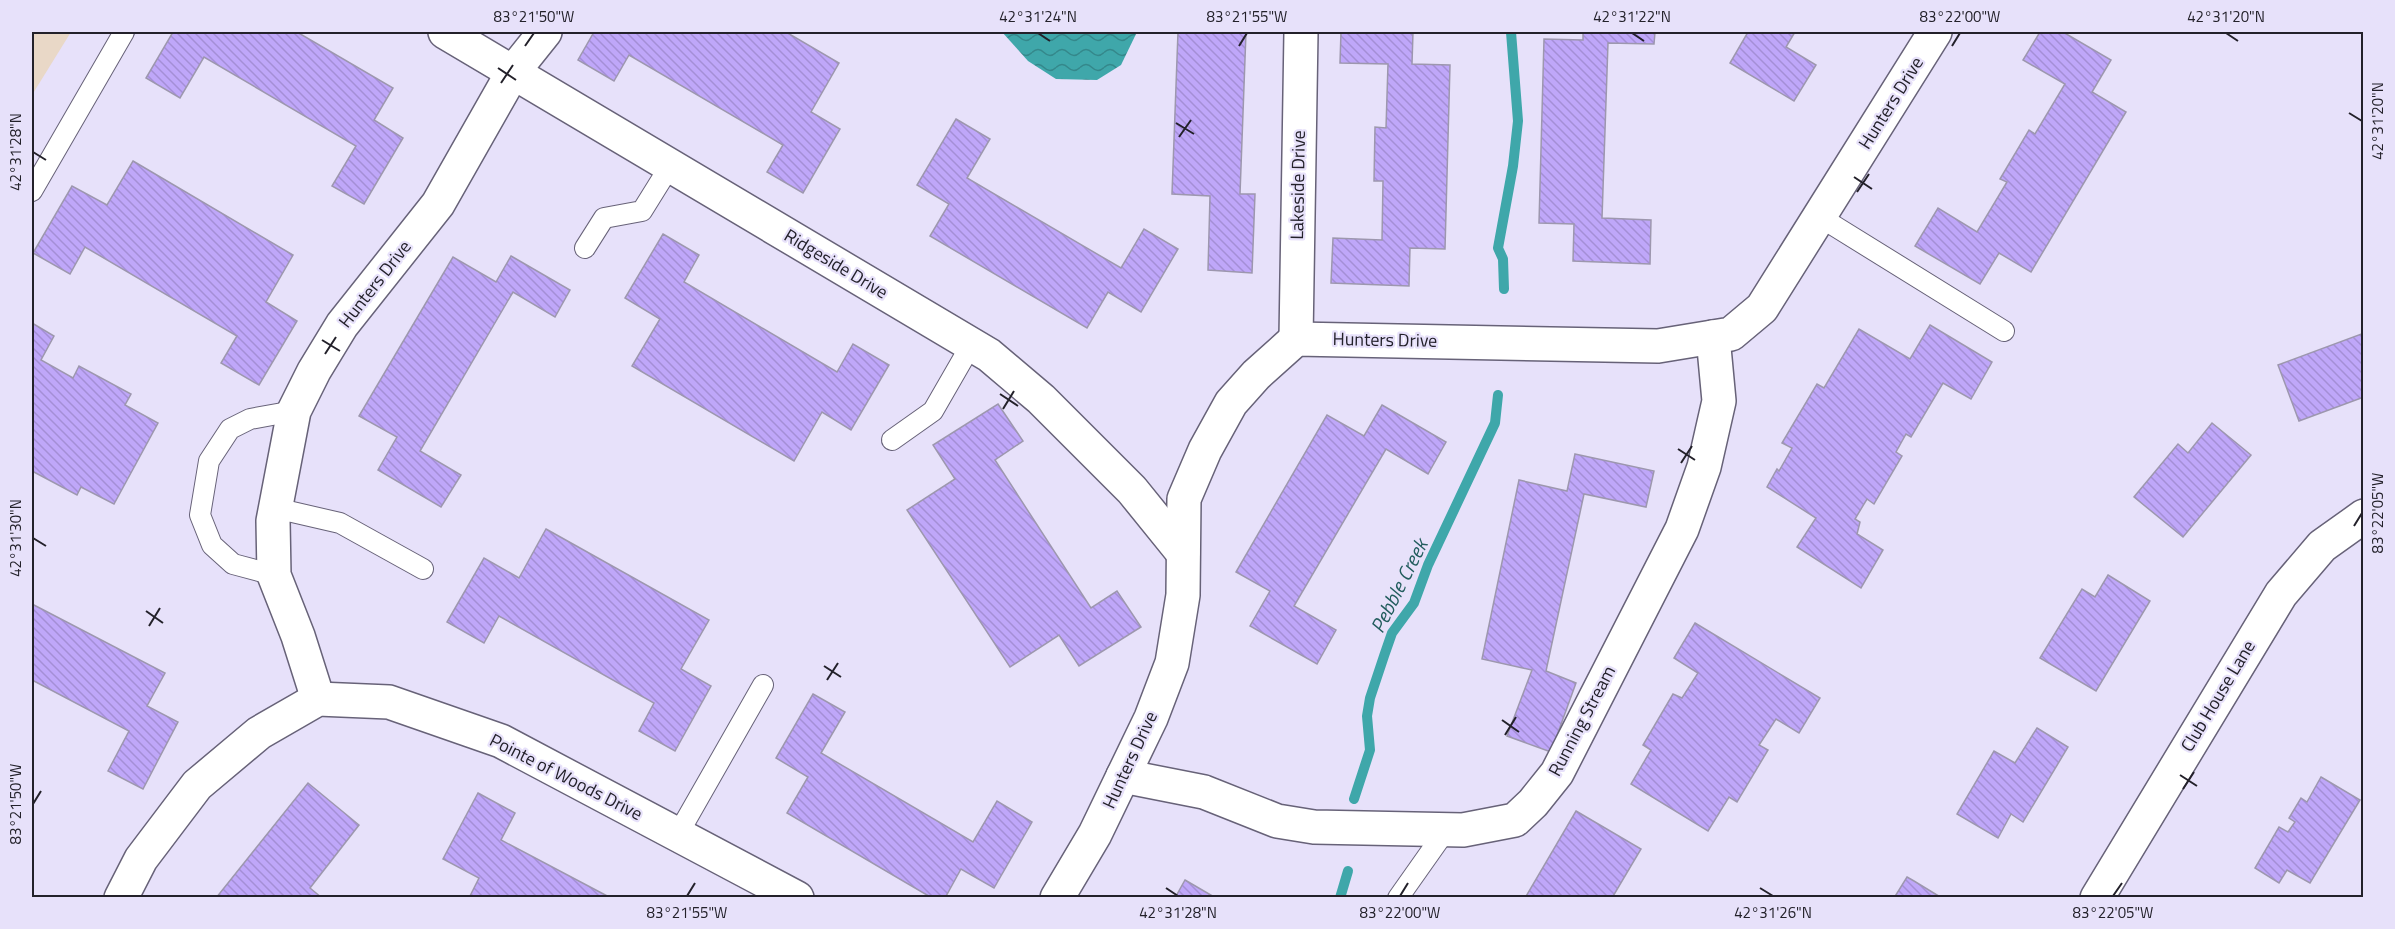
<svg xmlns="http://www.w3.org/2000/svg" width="2395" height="929" font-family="'Titillium Web',sans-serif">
  <defs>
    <pattern id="water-waves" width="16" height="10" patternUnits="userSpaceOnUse" patternTransform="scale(1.5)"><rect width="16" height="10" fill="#3fa7aa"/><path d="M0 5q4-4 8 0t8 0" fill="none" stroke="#34888b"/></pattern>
    <pattern id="building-back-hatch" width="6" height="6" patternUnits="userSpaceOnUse" patternTransform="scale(1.5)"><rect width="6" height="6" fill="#bfa7f9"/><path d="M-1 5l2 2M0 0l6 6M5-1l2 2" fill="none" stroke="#a48fd6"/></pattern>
  </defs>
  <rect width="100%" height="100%" fill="#e7e1fa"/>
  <path fill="#e9d8c7" d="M32,32H71L32,95Z"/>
  <path fill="url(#water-waves)" d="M1002,32H1137L1121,65L1097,80L1056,79L1028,61Z"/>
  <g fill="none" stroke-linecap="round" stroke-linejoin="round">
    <g stroke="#3fa7aa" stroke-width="10">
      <path d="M1504,289L1503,259L1498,248L1513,166L1518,121L1511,32"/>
      <path d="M1354,799L1370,750L1367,716L1370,698L1384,656L1392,633L1414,603L1428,565L1495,423L1498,395"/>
      <path d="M1340,898L1348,871"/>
    </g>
  </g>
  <g fill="url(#building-back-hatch)" stroke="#9d97ae" stroke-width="1.5">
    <path d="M173,32H297L393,88L374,120L403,138L364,204L332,186L356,146L204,57L180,98L146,78Z"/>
    <path d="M594,32H786L839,63L811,112L840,129L803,193L767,172L783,145L629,55L614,81L578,60Z"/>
    <path d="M1178,32H1246L1240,194H1255L1252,273L1208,270L1210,196L1172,194Z"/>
    <path d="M1341,32H1413L1412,64L1450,65L1445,249L1410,248L1409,286L1331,283L1333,238L1382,240L1383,181H1374L1375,127L1386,128L1388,64L1340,63Z"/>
    <path d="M1583,32H1655L1654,44L1608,43L1602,218L1651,220L1650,264L1573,261L1574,224L1539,223L1544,39L1583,40Z"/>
    <path d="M1748,32H1795L1786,47L1816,65L1794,101L1730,63Z"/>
    <path d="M2040,32H2063L2111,60L2092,92L2126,112L2031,272L1999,253L1980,284L1915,246L1938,208L1977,232L2007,182L2000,179L2029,130L2035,134L2065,84L2023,60Z"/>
    <path d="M956,119L990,139L967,178L1121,268L1144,229L1178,249L1141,312L1108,292L1087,328L930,236L949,204L917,185Z"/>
    <path d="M133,161L293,255L266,302L297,321L259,385L221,363L237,336L85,247L70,274L33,253L72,186L107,205Z"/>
    <path d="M663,234L699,255L684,282L837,372L853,344L889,365L851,430L822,412L794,461L632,366L660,319L625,298Z"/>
    <path d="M511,256L570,290L555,317L513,292L420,451L461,475L441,507L378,470L397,437L359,416L453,257L496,282Z"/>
    <path d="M32,323L54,336L41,360L73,378L79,366L131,394L125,405L158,423L114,504L81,487L77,495L32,471Z"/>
    <path d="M1930,325L1992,362L1971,399L1943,383L1911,437L1906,434L1896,452L1902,456L1874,504L1867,499L1855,519L1860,522L1857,534L1883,550L1861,588L1797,547L1816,518L1767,487L1777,469L1779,471L1792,448L1782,443L1817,384L1824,388L1859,329L1910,359Z"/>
    <path d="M2364,333V397L2299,421L2278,365Z"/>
    <path d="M998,404L1023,441L995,460L1091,608L1117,591L1141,627L1079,666L1059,635L1010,667L907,510L955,479L933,445Z"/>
    <path d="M1382,405L1446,442L1428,474L1386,449L1294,606L1336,630L1317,664L1250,626L1270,591L1236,572L1327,415L1364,436Z"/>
    <path d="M2212,423L2251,455L2183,537L2134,497L2178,444L2188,453Z"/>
    <path d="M1575,454L1654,471L1646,507L1584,494L1546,671L1576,683L1551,752L1507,736L1532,670L1482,659L1519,480L1567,491Z"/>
    <path d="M546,529L709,620L681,669L711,686L675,751L639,731L654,703L499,616L484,643L447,622L484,558L519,578Z"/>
    <path d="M2108,575L2150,601L2096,691L2040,658L2082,589L2095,597Z"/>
    <path d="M32,604L165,673L147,706L178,722L143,789L108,771L129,731L32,680Z"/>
    <path d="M1695,623L1820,698L1799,733L1776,719L1759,745L1768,750L1737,802L1729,797L1708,831L1631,784L1651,750L1643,745L1673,694L1682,698L1698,673L1674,658Z"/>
    <path d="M813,694L845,712L821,753L973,842L997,801L1032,822L994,888L961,869L945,898H932L787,813L808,777L776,758Z"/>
    <path d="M2037,728L2068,747L2023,822L2011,814L1998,838L1957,814L1994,751L2015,763Z"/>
    <path d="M2321,777L2360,800L2310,883L2287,870L2279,883L2255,868L2279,827L2288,832L2295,822L2289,818L2301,798L2307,802Z"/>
    <path d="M308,783L359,825L310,888L322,898H216Z"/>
    <path d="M478,793L515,813L501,840L611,898H469L479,878L443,859Z"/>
    <path d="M1576,811L1641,849L1612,898H1525Z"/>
    <path d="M1907,877L1914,881L1942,898H1894Z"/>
    <path d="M1185,880L1216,898H1175Z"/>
  </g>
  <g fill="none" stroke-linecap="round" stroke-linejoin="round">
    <g stroke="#676278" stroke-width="22">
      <g id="service">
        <path d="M32,191L124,32"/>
        <path d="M1820,217L2004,331"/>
        <path d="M585,248L604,218L642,211L670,166"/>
        <path d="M892,440L933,411L971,345"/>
        <path d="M275,508L340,523L423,569"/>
        <path d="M274,575L233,564L212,545L200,515L209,461L230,429L250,419L294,411"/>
        <path d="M678,834L763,685"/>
        <path d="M1398,898L1446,830"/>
      </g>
    </g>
    <g stroke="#676278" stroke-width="36">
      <g id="minor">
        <path d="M445,32L989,355L1041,399L1132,490L1183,553"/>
        <path d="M1296,339L1301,32"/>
        <path d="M318,699L298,636L274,575L273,521L294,411L314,371L342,325L438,204L513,72L545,32"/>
        <path d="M1123,776L1204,792L1277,821L1314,827L1463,830L1515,820L1533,803L1557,773L1682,529L1704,467L1719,401L1713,337"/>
        <path d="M121,898L141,859L197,785L259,733L318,699L389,702L501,741L797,898"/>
        <path d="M1057,898L1095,834L1151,718L1172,663L1183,595L1184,499L1205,450L1231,403L1256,375L1296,339L1658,346L1731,334L1762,308L1935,32"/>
        <path d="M2097,898L2281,594L2322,546L2364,516"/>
      </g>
    </g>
    <use href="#service" stroke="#fff" stroke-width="20"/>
    <use href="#minor" stroke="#fff" stroke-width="33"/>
  </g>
  <path fill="none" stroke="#23212a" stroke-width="2" d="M1038,33L1050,41M1632,33L1644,41M2226,33L2238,41M525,46L534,33M1239,46L1247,33M1952,46L1960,33M498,68L516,80M501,83L513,65M2349,113L2362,121M1176,123L1194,134M1179,137L1191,120M33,152L46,160M1854,177L1872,189M1857,192L1869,174M322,340L340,351M325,354L336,337M1000,394L1018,406M1003,409L1014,391M1678,449L1695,460M1681,463L1692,446M2354,526L2362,513M33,538L46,546M146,611L163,623M149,626L160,608M824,666L841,677M827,680L838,663M1502,720L1519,732M1505,735L1516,717M2180,775L2197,786M2183,789L2194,772M33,804L41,791M1166,888L1178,896M1760,888L1773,896M687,896L695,883M1400,896L1408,883M2113,896L2122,883"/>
  <g text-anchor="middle" stroke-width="4.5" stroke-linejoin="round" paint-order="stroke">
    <g font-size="18" fill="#23212a" stroke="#e7e1fa">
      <text transform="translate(1891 103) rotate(-58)" y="6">Hunters Drive</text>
      <text transform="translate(1298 185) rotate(-89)" y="6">Lakeside Drive</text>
      <text transform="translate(836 264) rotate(31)" y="6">Ridgeside Drive</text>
      <text transform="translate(375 284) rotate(-52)" y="6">Hunters Drive</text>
      <text transform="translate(1385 340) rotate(1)" y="6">Hunters Drive</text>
      <text transform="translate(2218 696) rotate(-59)" y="6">Club House Lane</text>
      <text transform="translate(1582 721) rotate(-62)" y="6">Running Stream</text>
      <text transform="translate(1130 760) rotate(-65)" y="6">Hunters Drive</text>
      <text transform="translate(566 777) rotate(27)" y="6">Pointe of Woods Drive</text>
    </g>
    <g font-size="20" font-style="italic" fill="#235d5e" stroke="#e7e1fa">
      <text transform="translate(1399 586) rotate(-63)" y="7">Pebble Creek</text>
    </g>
  </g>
  <rect width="2395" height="929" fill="none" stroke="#e7e1fa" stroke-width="66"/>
  <rect x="33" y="33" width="2329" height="863" fill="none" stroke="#23212a" stroke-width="2"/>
  <g font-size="15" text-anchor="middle" fill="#23212a">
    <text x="534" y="22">83°21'50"W</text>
    <text x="1038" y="22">42°31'24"N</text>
    <text x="1247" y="22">83°21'55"W</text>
    <text x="1632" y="22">42°31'22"N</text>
    <text x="1960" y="22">83°22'00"W</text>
    <text x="2226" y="22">42°31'20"N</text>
    <text transform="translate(2378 121) rotate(-90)" y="5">42°31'20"N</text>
    <text transform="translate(16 152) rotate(-90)" y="5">42°31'28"N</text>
    <text transform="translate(2378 513) rotate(-90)" y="5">83°22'05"W</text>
    <text transform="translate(16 538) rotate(-90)" y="5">42°31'30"N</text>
    <text transform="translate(16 804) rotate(-90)" y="5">83°21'50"W</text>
    <text x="687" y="918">83°21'55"W</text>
    <text x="1178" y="918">42°31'28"N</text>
    <text x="1400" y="918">83°22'00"W</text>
    <text x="1773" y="918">42°31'26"N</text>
    <text x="2113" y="918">83°22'05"W</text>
  </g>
</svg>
